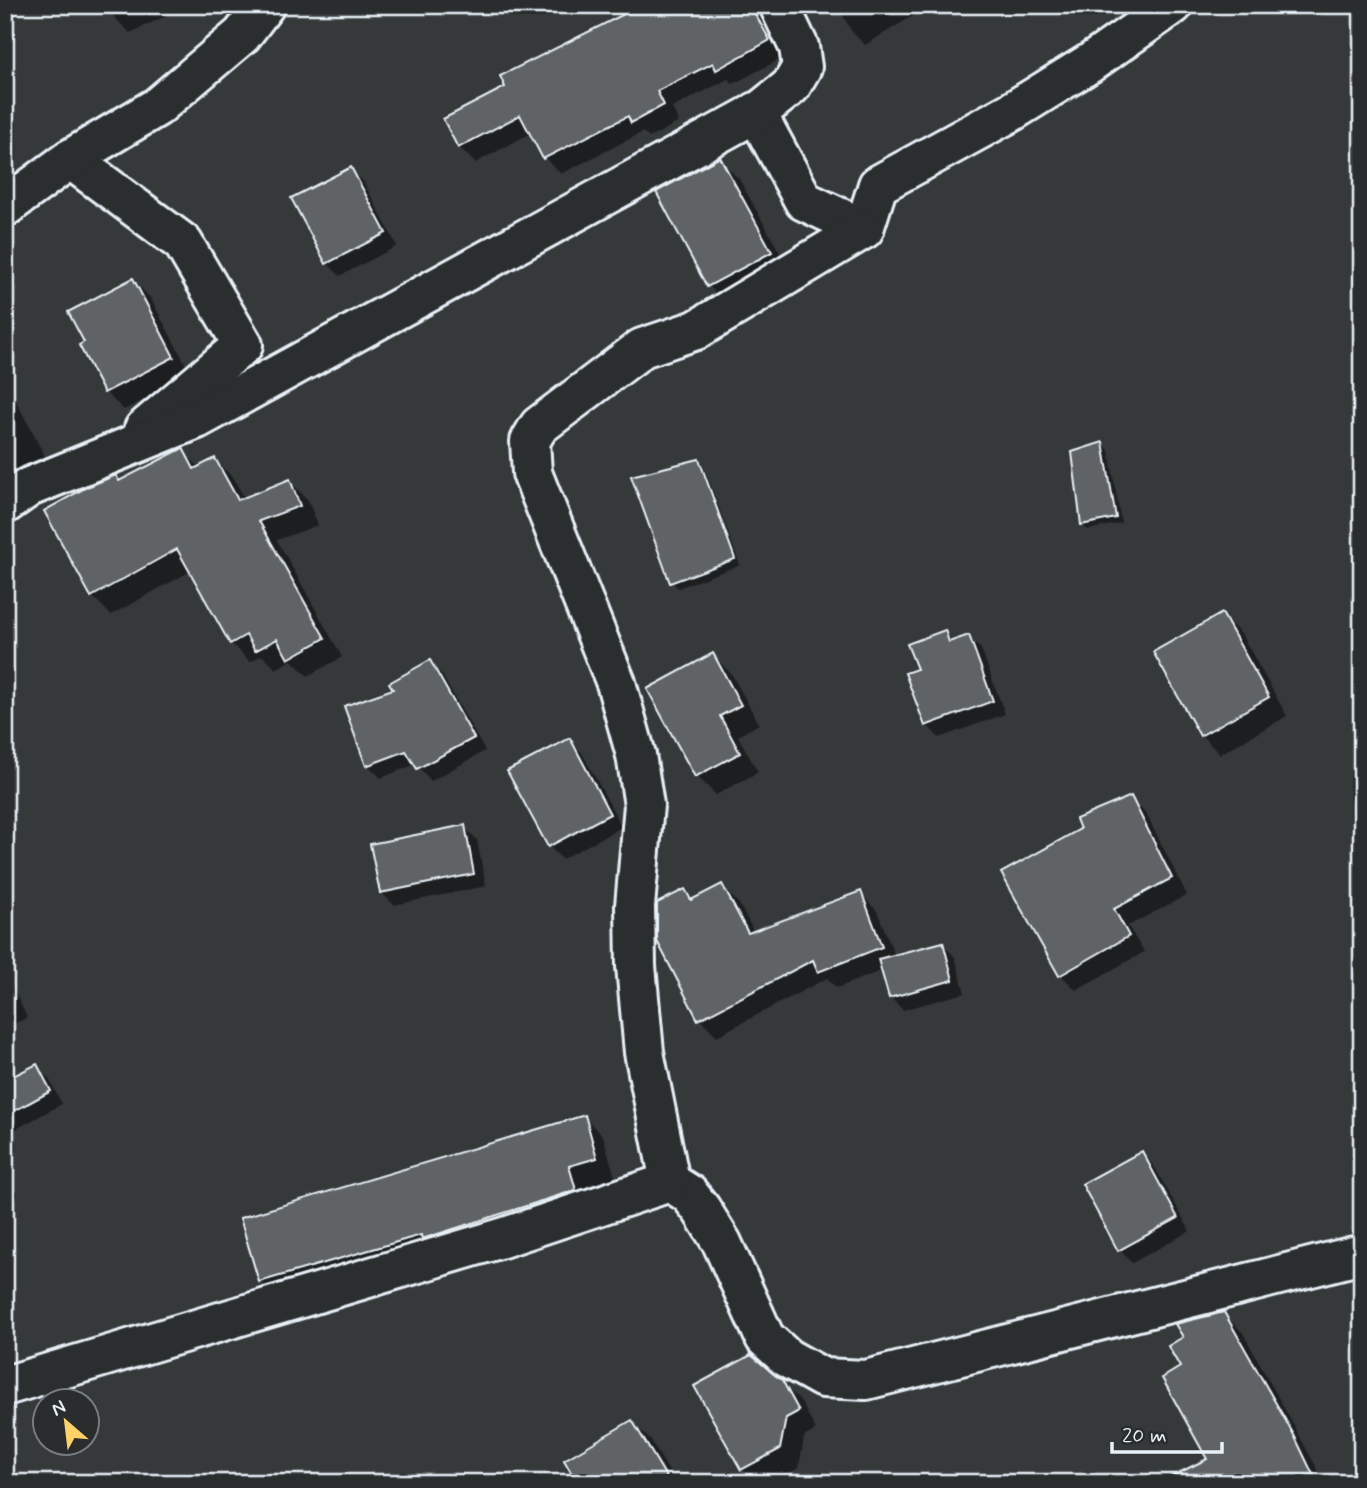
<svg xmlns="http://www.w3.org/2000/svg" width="1367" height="1488" font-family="Mynerve,sans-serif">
  <rect width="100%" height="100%" fill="#35393a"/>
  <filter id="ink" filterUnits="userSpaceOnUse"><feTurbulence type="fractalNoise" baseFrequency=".0143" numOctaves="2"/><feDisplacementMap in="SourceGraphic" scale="14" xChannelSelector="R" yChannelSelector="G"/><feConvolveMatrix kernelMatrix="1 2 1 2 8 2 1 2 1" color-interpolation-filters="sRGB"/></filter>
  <g filter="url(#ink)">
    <g fill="#0007">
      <path d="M108,5H181L183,8L130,33L114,17Z"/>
      <path d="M750,5L764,20L784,57L733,84L728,79L672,108L679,122L649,138L643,132L561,174L545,158L531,133L475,163L459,147L446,120Z"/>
      <path d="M837,5H911L916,14L865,45L852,32Z"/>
      <path d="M720,160L739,179L790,271L728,305L709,286L659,193Z"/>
      <path d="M350,169L363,181L397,246L340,276L327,263Z"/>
      <path d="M133,280L151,299L192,376L124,410L105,392Z"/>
      <path d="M5,380L49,464L5,488Z"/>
      <path d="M1103,444L1109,450L1121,523L1088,530L1082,524Z"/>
      <path d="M182,451L200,468L215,460L234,479L245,499L289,481L308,500L318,525L277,540L342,657L308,676L291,660L276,669L262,655L250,662L231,643L191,571L111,615L92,596L120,482Z"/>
      <path d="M698,461L704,467L740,565L678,588L672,582Z"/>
      <path d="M1222,615L1241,634L1287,716L1220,754L1201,735Z"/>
      <path d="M944,632L954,642L968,637L981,649L1005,714L939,738L927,725L919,670Z"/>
      <path d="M713,655L732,675L759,724L738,736L758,772L716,795L697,776Z"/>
      <path d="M430,662L442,675L485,751L431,781L416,764L381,778L368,765L395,689Z"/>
      <path d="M570,740L582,753L622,827L562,859L549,846Z"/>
      <path d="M1130,798L1146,814L1187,895L1128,926L1144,952L1076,990L1060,974L1082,829Z"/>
      <path d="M464,827L477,840L486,886L394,905L381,892Z"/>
      <path d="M722,886L739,904L754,932L860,893L877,911L895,956L942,944L955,957L965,993L903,1010L890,997L883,970L837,988L827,978L717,1036L700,1019L685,891L694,901Z"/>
      <path d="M5,970L27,1018L5,1028Z"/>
      <path d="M36,1066L49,1079L62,1104L5,1135V1082Z"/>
      <path d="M584,1117L603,1136L615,1177L587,1185L594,1209L280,1300L260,1281Z"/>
      <path d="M1142,1153L1154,1166L1190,1231L1132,1263L1120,1250L1084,1184Z"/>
      <path d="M1224,1314L1243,1333L1325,1483H1219L1164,1378L1183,1368Z"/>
      <path d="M781,1382L801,1402L816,1430L804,1437L799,1468L771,1483H756L742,1469Z"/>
      <path d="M632,1422L651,1441L676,1483H579Z"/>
    </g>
    <g fill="#5f6365" stroke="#e8f1f8" stroke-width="2">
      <path d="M642,5H750L770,40L716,70L713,63L657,91L664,105L631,123L628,116L543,159L520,115L458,148L443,119L505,87L500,76Z"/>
      <path d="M720,157L772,252L707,287L656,192Z"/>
      <path d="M351,167L386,233L326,264L291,198Z"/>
      <path d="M133,278L174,357L104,393L79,345L84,342L68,312Z"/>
      <path d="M1103,442L1116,518L1081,525L1072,452Z"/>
      <path d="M183,448L194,469L215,458L238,500L290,479L300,506L259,521L325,638L288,659L277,639L255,651L246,635L230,644L177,549L91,597L44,511L87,487L116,475L119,481Z"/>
      <path d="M699,459L735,559L670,583L631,476Z"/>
      <path d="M1222,613L1269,697L1200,736L1153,652Z"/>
      <path d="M945,630L949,642L969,635L993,701L925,726L905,673L917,669L907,644Z"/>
      <path d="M713,653L741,705L720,716L740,753L695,777L647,689Z"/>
      <path d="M430,660L474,738L417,769L406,751L366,766L344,706L393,689L389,683Z"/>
      <path d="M570,738L610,814L548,847L507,771Z"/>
      <path d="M1131,796L1172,878L1114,909L1129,936L1059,976L1001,873L1080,829L1076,819Z"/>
      <path d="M465,825L474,874L380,893L370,844Z"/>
      <path d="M722,884L748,933L861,891L882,947L818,972L813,960L698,1020L657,941V903L685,889L691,900Z"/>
      <path d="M943,942L953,980L889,998L878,959Z"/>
      <path d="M37,1064L51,1091L5,1116V1080Z"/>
      <path d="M585,1115L597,1158L569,1166L576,1190L422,1239L421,1235L259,1282L240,1218Z"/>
      <path d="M1142,1151L1178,1218L1118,1251L1082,1184Z"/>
      <path d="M1224,1312L1294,1435L1317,1483H1158L1207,1459L1162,1378L1180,1367L1168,1346L1183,1337L1175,1324Z"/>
      <path d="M751,1355L782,1380L799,1411L786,1418L780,1449L741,1470L694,1386Z"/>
      <path d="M632,1420L670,1483H577L564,1460Z"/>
    </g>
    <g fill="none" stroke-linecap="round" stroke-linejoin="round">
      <g stroke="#e8f1f8" stroke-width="44">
        <g id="minor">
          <path d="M756,112L804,201L864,229L878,185L1011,112L1090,63L1173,5"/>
          <path d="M70,159L183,243L243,345L144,429"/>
          <path d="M5,207L70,159L157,107L242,35L265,5"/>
          <path d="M864,229L696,330L642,348L539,426L530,441L532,473L616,683L636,755L644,805L635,906L636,966L644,1052L670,1182L689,1194L701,1209L722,1243L765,1338L787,1358L823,1378L866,1380L1362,1254"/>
          <path d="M5,504L29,487L197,419L761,110L791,86L802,67L799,47L779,5"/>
          <path d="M5,1386L502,1238L670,1182"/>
        </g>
      </g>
      <use href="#minor" stroke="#2a2d2e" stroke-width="38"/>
    </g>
  </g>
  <rect width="1367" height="1488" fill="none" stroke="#2a2d2e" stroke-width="28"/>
  <rect x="14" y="14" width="1339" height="1460" fill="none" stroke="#e8f1f8" stroke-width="2.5" filter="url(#ink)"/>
  <g transform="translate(66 1422) rotate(332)"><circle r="33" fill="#2a2d2e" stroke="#767b7f" stroke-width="2"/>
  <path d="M0-5L12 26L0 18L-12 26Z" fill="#ffd166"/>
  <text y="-10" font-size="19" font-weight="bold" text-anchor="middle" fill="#e8f1f8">N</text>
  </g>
  <path d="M1112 1442v10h110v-10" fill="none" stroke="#e8f1f8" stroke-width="3.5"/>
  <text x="1122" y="1442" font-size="21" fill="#e8f1f8" stroke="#2a2d2e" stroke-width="5" paint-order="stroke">20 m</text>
</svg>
